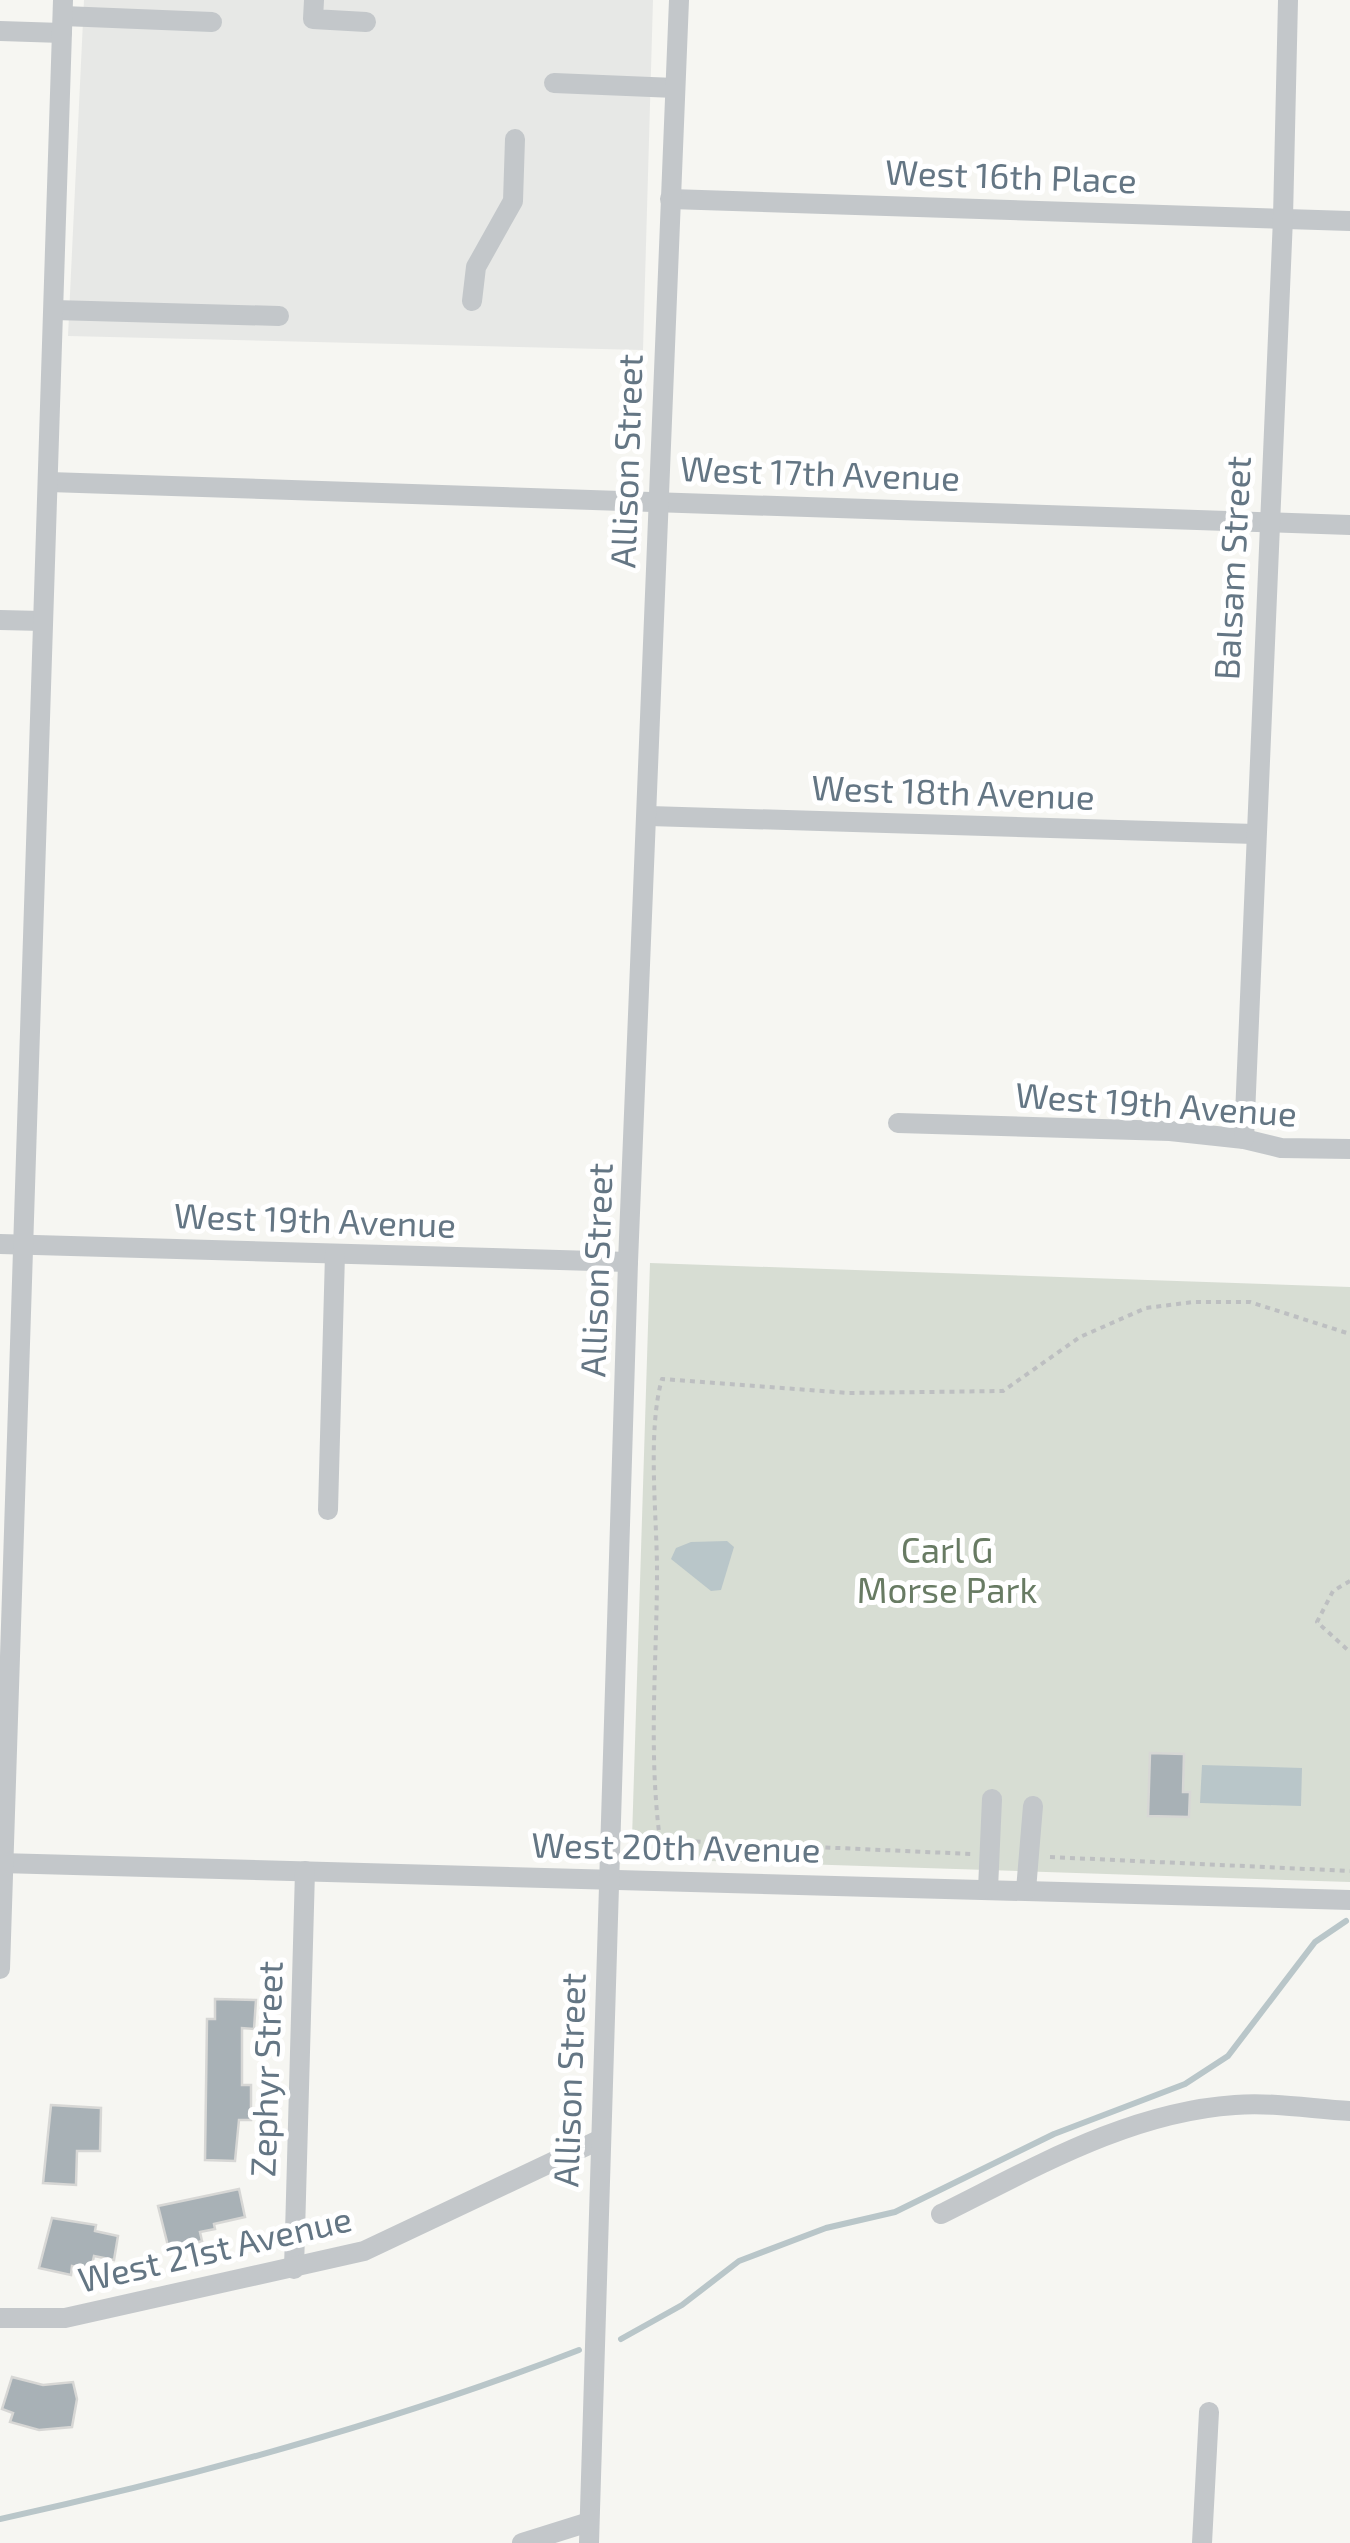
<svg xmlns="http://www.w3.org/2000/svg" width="1350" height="2543" font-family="'Exo 2',sans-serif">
  <rect width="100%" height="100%" fill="#f6f6f2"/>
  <path fill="#e7e8e6" d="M84,0H653L643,350L68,336Z"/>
  <path fill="#d7ddd3" d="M650,1263L1350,1287V1882L648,1859L632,1838Z"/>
  <g fill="#b9c6c9">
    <path d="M727,1541L734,1547L721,1590L711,1591L671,1559L676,1548L691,1542Z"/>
    <path d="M1202,1765L1302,1768L1301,1806L1200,1803Z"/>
  </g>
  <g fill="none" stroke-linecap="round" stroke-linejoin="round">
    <g stroke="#b9c6c9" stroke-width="6">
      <path d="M621,2339L682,2305L739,2261L826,2228L895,2212L1054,2134L1185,2084L1228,2056L1315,1942L1346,1921"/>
      <path d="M0,2519C197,2476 391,2423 579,2350"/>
    </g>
  </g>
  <g fill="#a8b1b6" stroke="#d7d7d5" stroke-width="2.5">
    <path d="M1150,1753L1184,1754L1183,1792H1190L1189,1817L1148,1816Z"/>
    <path d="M215,1999L256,2000L254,2029L242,2028V2085H251V2120H239L235,2161L205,2160L207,2019H215Z"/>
    <path d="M51,2105L101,2108L100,2151H77L76,2185L43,2183Z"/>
    <path d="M239,2189L245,2217L214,2224L215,2229L200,2232L202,2241L169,2250L158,2206Z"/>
    <path d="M52,2218L96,2225L95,2231L118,2236L114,2260L94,2256L91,2270L72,2266L71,2275L39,2268Z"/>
    <path d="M12,2377L43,2385L73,2382L77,2399L72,2427L39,2430L10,2422L13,2413L2,2409Z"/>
  </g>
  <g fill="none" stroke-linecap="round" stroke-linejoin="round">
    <g stroke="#bdbfc1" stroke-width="4" stroke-dasharray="5 5" stroke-linecap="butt">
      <path d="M1350,1581L1333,1591L1317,1622L1350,1652"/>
      <path d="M660,1840C648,1749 657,1661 657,1571C657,1516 647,1431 662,1379L848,1393L1003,1391L1080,1337L1146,1308L1193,1302H1250L1350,1334"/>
      <path d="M627,1850L660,1840L971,1854"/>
      <path d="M1050,1857L1350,1871"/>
    </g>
    <g stroke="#c3c7ca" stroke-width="20">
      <path d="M314,0L313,19L366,22"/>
      <path d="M63,16L212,22"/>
      <path d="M0,31L62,33"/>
      <path d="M554,83L675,88"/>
      <path d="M670,199L1350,221"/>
      <path d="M472,301L476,267L513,201L515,139"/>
      <path d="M54,310L279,316"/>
      <path d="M49,482L1350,525"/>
      <path d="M0,620L43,621"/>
      <path d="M649,816L1255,834"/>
      <path d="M898,1123L1170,1131L1244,1139L1281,1148L1350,1149"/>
      <path d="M1244,1139L1283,218L1288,0"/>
      <path d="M0,1244L628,1262"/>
      <path d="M328,1510L335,1254"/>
      <path d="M0,1863L1350,1900"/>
      <path d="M988,1889L992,1799"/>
      <path d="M1026,1890L1033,1806"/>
      <path d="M0,1969L63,0"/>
      <path d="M941,2214C1034,2168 1129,2112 1235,2105C1272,2102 1313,2109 1350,2111"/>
      <path d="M294,2269L305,1871"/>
      <path d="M0,2318H65L364,2251L601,2139"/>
      <path d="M522,2543L589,2522"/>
      <path d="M589,2543L628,1262L679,0"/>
      <path d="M1202,2543L1209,2412"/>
    </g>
  </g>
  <g text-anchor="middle" stroke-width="10" stroke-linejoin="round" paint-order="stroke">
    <g font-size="35" fill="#647684" stroke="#fff">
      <text transform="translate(1011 177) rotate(2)" y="12">West 16th Place</text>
      <text transform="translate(627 461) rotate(-88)" y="12">Allison Street</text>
      <text transform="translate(820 474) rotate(2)" y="12">West 17th Avenue</text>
      <text transform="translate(1233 568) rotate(-87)" y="12">Balsam Street</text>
      <text transform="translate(953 793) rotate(2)" y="12">West 18th Avenue</text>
      <text transform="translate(1156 1105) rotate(4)" y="12">West 19th Avenue</text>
      <text transform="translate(315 1221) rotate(2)" y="12">West 19th Avenue</text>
      <text transform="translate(597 1270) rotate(-88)" y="12">Allison Street</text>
      <text transform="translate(676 1848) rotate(1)" y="12">West 20th Avenue</text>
      <text transform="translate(267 2069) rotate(-88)" y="12">Zephyr Street</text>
      <text transform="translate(570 2080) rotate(-88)" y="12">Allison Street</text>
      <text transform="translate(215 2250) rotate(-13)" y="12">West 21st Avenue</text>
    </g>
    <g font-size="35" fill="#687b63" stroke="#fff">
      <text x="947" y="1563">Carl G<tspan x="947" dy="40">Morse Park</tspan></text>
    </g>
  </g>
</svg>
